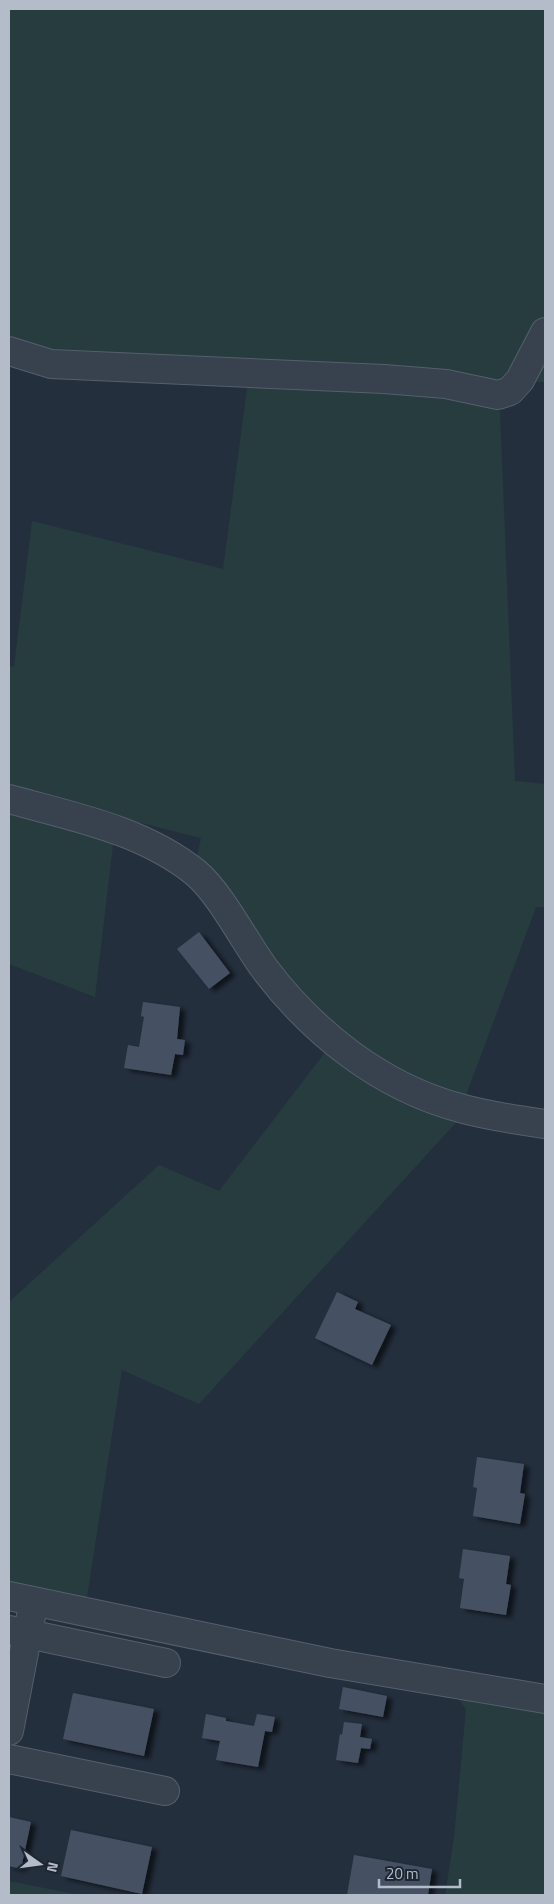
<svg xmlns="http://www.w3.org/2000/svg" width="554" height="1904" font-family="'Titillium Web',sans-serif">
  <defs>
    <filter id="shadow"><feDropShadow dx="5.5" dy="3" stdDeviation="2.5" flood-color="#0009"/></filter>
  </defs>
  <rect width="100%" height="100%" fill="#242f3e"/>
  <g fill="#263c3f">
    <path d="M9,9H545V318L511,378L493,385L135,362L9,345Z"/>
    <path d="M545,344V382H527Z"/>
    <path d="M248,381L388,390L474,401L500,411L515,781L545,784V907H536L464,1101L385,1071L297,993L196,860L201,838L9,790V666L14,667L32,521L223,569Z"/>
    <path d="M9,810L114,837L95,997L9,964Z"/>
    <path d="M326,1051L462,1116L199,1404L122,1370L86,1604L9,1588V1302L159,1165L219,1191Z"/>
    <path d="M461,1692L545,1705V1895H445L454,1837L466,1709L459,1700Z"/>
    <path d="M9,1881L79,1895H9Z"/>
  </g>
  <g fill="#455162" filter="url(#shadow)">
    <path d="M199,932L230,973L209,989L177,949Z"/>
    <path d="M143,1002L180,1007L177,1039L185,1040L183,1055L175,1054L171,1075L124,1068L128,1045L139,1047L144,1017L141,1016Z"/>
    <path d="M337,1292L358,1302L355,1309L391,1325L372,1365L315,1338Z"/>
    <path d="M477,1457L524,1464L520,1493L525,1494L520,1524L473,1516L477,1488L473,1487Z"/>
    <path d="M463,1549L510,1556L506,1584L511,1585L506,1615L460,1608L464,1579L459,1578Z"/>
    <path d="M343,1687L387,1696L383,1717L339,1709Z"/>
    <path d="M73,1693L154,1709L144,1756L63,1739Z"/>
    <path d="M206,1714L226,1718V1721L254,1726L257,1714L275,1717L272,1732L265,1731L258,1767L216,1760L220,1741L202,1738Z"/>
    <path d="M344,1722L362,1724L360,1737L372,1739L370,1749L361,1748L358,1763L336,1760L340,1734L342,1735Z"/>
    <path d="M9,1817L31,1822L21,1869L9,1866Z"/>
    <path d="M71,1830L152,1847L142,1894L61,1876Z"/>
    <path d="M354,1855L432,1869L428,1895H347Z"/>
  </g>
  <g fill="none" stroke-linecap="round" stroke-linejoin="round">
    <g stroke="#565f6c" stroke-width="30">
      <g id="minor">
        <path d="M9,351L51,364L384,379L446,384L498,395L510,391L520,380L545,332"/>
        <path d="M9,799C74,817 143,830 196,873C220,893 245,942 264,968C313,1033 381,1087 460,1108C488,1116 517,1120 545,1124"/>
        <path d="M9,1596L330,1663L545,1699"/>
        <path d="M9,1630L166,1663"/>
        <path d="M9,1731L31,1616"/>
        <path d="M9,1759L165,1791"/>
      </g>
    </g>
    <use href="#minor" stroke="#38414e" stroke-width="28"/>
  </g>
  <rect width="554" height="1904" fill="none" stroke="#b4bcc9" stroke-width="20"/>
  <g transform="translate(40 1864) rotate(104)" stroke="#1d2633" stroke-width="4" paint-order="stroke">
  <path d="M0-4L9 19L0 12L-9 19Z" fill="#b4bcc9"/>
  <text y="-8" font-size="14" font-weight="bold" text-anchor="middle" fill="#b4bcc9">N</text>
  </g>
  <path d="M379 1879v8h81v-8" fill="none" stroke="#b4bcc9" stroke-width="2.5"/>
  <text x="386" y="1879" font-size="15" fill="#b4bcc9" stroke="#1d2633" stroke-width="4" paint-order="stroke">20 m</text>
</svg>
